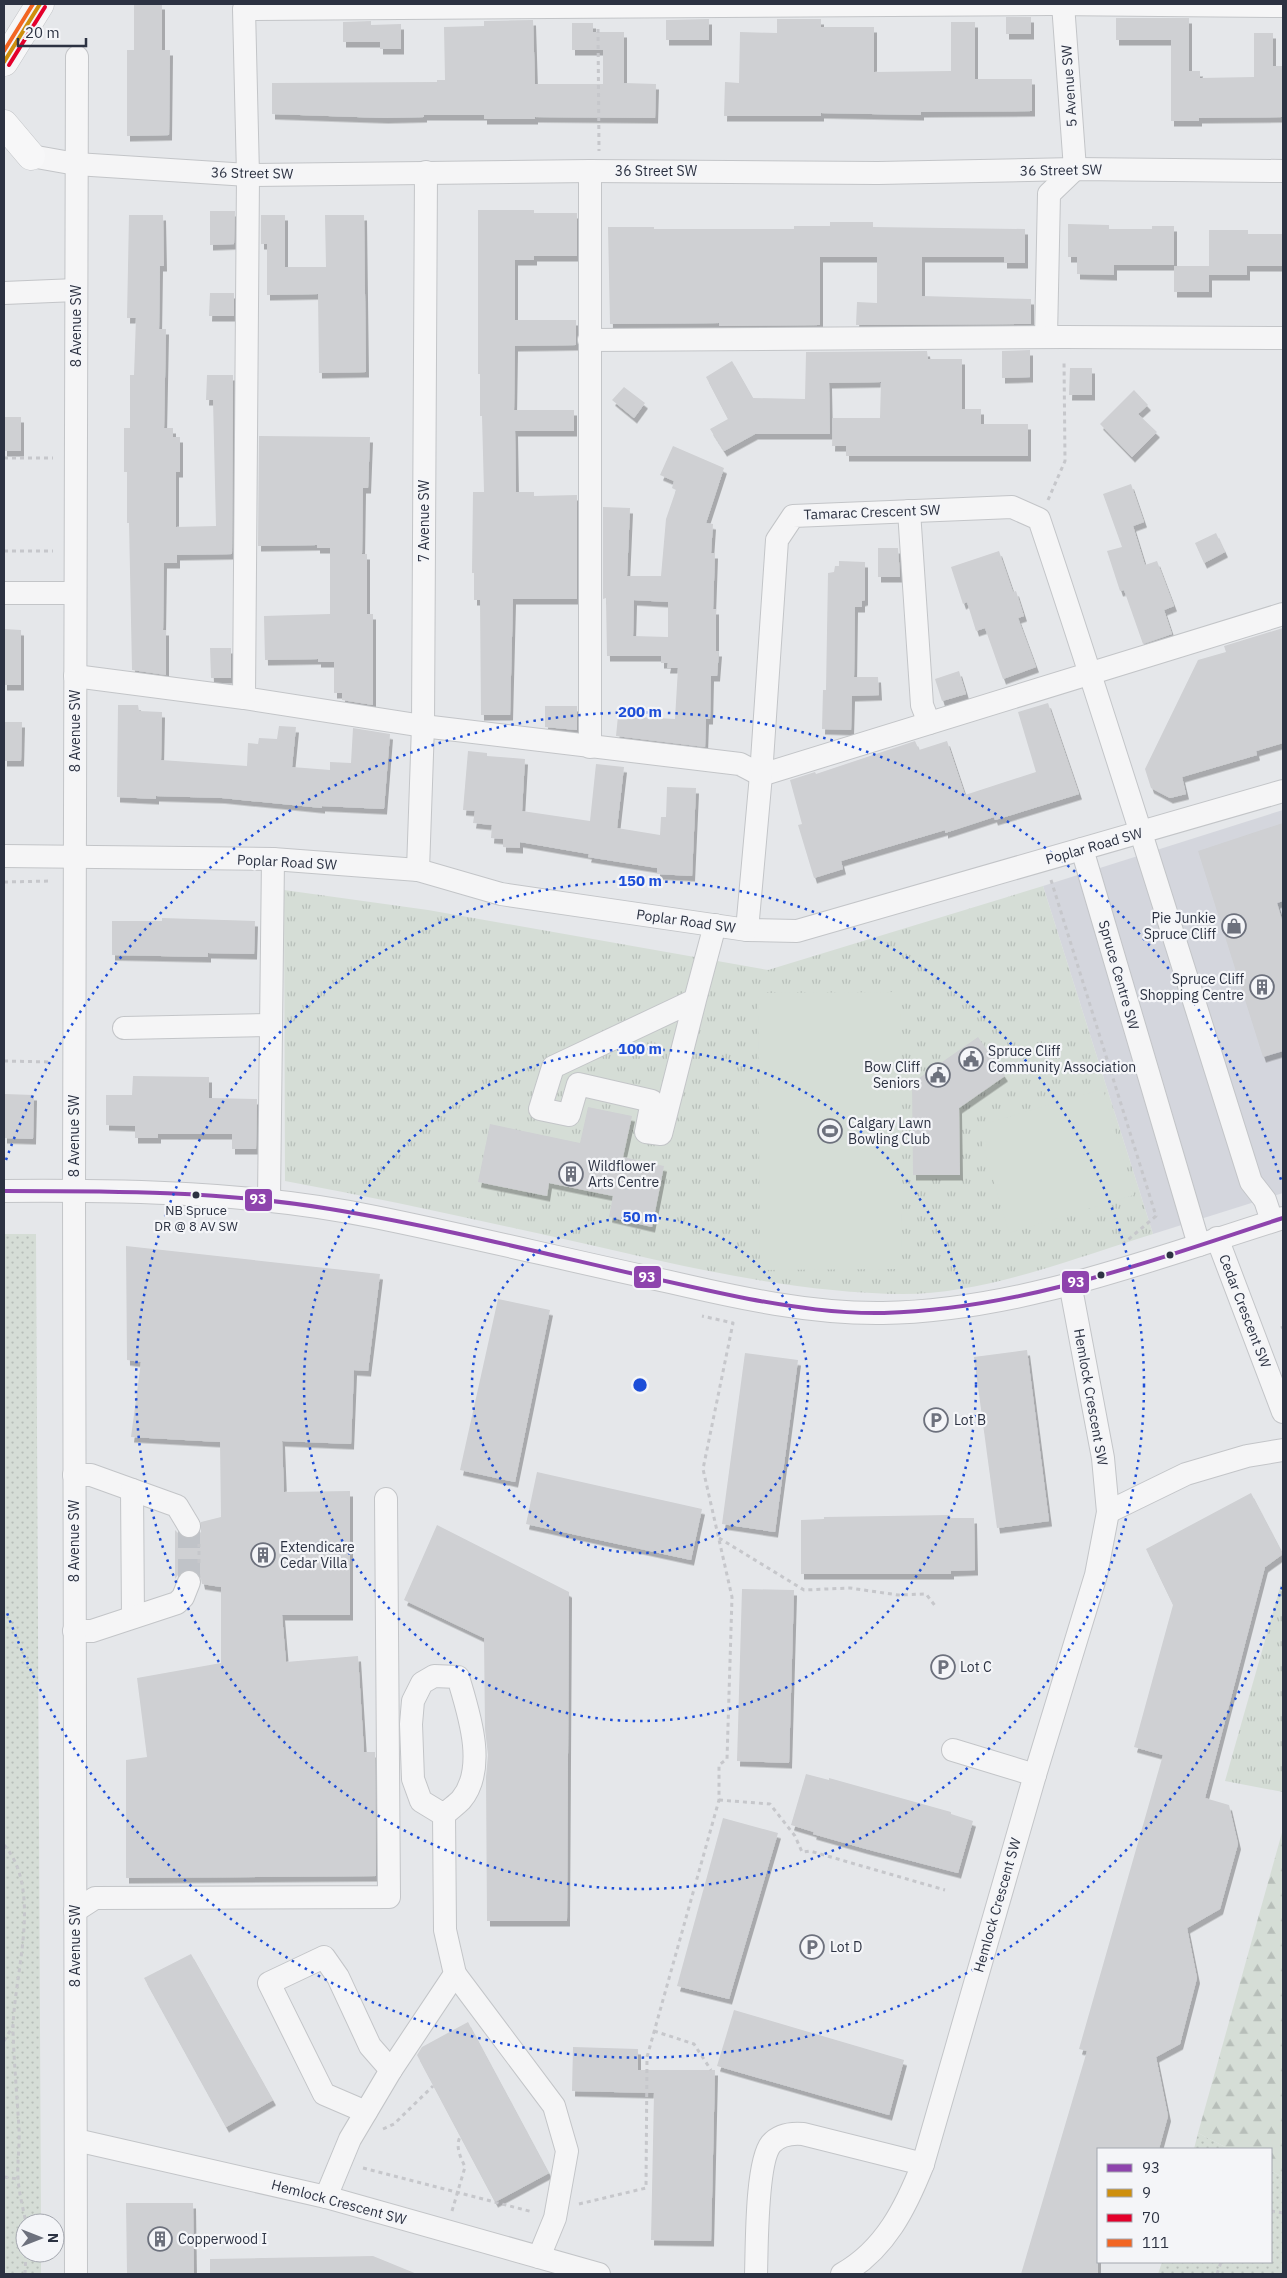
<svg xmlns="http://www.w3.org/2000/svg" width="1287" height="2278" font-family="'IBM Plex Sans',sans-serif">
  <defs>
    <pattern id="grass-dots" width="8" height="8" patternUnits="userSpaceOnUse" patternTransform="scale(1.25)"><rect width="8" height="8" fill="#d5ddd6"/><path d="M2 2h.1M6 6h.1" fill="none" stroke="#b7beb9" stroke-width="1.8" stroke-linecap="round"/></pattern>
    <pattern id="forest-firs" width="22" height="20" patternUnits="userSpaceOnUse" patternTransform="scale(1.25)"><rect width="22" height="20" fill="#d5ddd6"/><path d="M5 1l3.5 6h-7zM16 11l3.5 6h-7z" fill="#b7beb9"/></pattern>
    <pattern id="park-tufts" width="24" height="20" patternUnits="userSpaceOnUse" patternTransform="scale(1.25)"><rect width="24" height="20" fill="#d5ddd6"/><path d="M3 7l-1-3M5 7V3M7 7l1-3M15 17l-1-3M17 17v-4M19 17l1-3" fill="none" stroke="#b7beb9"/></pattern>
    <filter id="shadow"><feDropShadow dx="3" dy="5.5" stdDeviation="0" flood-color="#0004"/></filter>
  </defs>
  <rect width="100%" height="100%" fill="#e5e7ea"/>
  <path fill="#d4d6dd" d="M1283,810V1193L1153,1234L1043,886Z"/>
  <g fill="url(#grass-dots)">
    <path d="M4,1234H36L41,2223H25V2253H41V2274H4Z"/>
    <path d="M1198,2133L1229,2149H1194Z"/>
    <path d="M1271,2171L1283,2177V2274H1158L1162,2262H1271Z"/>
  </g>
  <path fill="url(#forest-firs)" d="M1283,1829V2177L1271,2171V2149H1229L1198,2133Z"/>
  <g fill="url(#park-tufts)">
    <path d="M1043,886L1153,1234C1075,1258 985,1294 903,1294C799,1293 695,1269 595,1246C491,1223 389,1200 285,1181L284,890L428,910L768,970Z"/>
    <path d="M1283,1577V1792L1225,1781Z"/>
  </g>
  <g fill="#d5ddd6">
    <path d="M900,992L902,1269L760,1270L758,993Z"/>
    <path d="M1103,1089L1134,1195L1009,1233L977,1126Z"/>
  </g>
  <g fill="#cfd0d3" fill-rule="evenodd" filter="url(#shadow)">
    <path d="M134,4H162V50H170L169,135L127,136V50H134Z"/>
    <rect x="1006" y="17" width="25" height="17"/>
    <path d="M1116,18H1189V71H1200V78L1254,77V33H1273V66H1283V117L1199,118V121H1171V40H1116Z"/>
    <path d="M709,19V40H666V20Z"/>
    <path d="M777,19H821V27H874V72L951,71V22H975V79H1032V111L921,112V115L821,113V116H724L725,82L739,83L740,32L777,33Z"/>
    <path d="M533,20L535,84H603V50H572V23H593V32H624V83L656,84L655,118L535,117V119H484V115H424V117L385,118L272,114V83L437,82V80H445L444,27L484,26V21Z"/>
    <path d="M371,21V25L401,24V49H380V42H343V22Z"/>
    <path d="M478,210H534V213H577V256H534V260H515V320H576V345L515,346L514,410H574V431H515L516,492H534V496L577,495V599H513L510,715H481L480,600H474V573H472L473,492H484L482,416H480V374H478Z"/>
    <path d="M210,211H235L234,244L210,245Z"/>
    <path d="M129,215H163L164,266H160L159,329H166L164,428H173V437H180V472H176V527L216,526L213,400H206L207,375H233L232,554L177,555V563H164L163,630H166V675L132,670L129,523H127V472H124V428H130V375H134L136,318H127Z"/>
    <path d="M261,215H285V267H326L325,215H364L366,372L319,373L318,294L267,295V244H261Z"/>
    <path d="M830,222H873V227L1025,229V263H1004V257H922V296L1031,299V324L856,325L857,302L877,303V257H820V325L719,326V323L610,324L608,227H654V229H794V226H830Z"/>
    <path d="M1068,224L1109,225V229H1152V226H1174V265H1114V275L1077,274V257H1068Z"/>
    <path d="M1209,230H1248V234H1283V266H1247V275H1209V292H1174V266H1209Z"/>
    <path d="M210,293H234V316H209Z"/>
    <path d="M1030,350V377L1002,378V351Z"/>
    <path d="M927,351L928,359H962V409H981V424H1028V456H846V446H832L833,418H880L881,382L829,383L830,434H755L724,451L710,429L728,419L706,377L732,361L753,398L805,399L806,352Z"/>
    <path d="M1070,368H1092V395H1069Z"/>
    <path d="M624,387L645,403L634,418L612,400Z"/>
    <path d="M1134,390L1148,405L1138,414L1157,432L1132,457L1100,424Z"/>
    <rect x="4" y="417" width="17" height="34"/>
    <path d="M259,436L370,437L368,488H363L362,554H367V614H373V705L342,700V693H334V662H318V659L265,660L264,616L330,614V548H317V545L258,546Z"/>
    <path d="M673,446L724,468L706,523L713,524L711,553H715L713,609H716V651H719L717,676H711L710,719H706L705,747L616,736L618,716L675,719L678,668H667L668,663H661V656H607L606,598L603,599V507L630,508L627,576H661L666,519L676,490L672,488L674,481L660,475ZM634,600L668,602V637L633,636Z"/>
    <path d="M1131,484L1144,522L1133,526L1145,565L1157,561L1174,606L1164,610L1172,634L1143,644L1124,590L1120,591L1107,551L1122,547L1103,494Z"/>
    <path d="M1216,533L1225,552L1204,563L1195,543Z"/>
    <path d="M878,548H898L900,577H878Z"/>
    <path d="M999,551L1013,592L1016,591L1024,616L1018,618L1036,667L1003,679L985,628L976,631L967,602L963,604L951,567Z"/>
    <path d="M839,561L865,562V600L862,601V607H855L854,677H878L879,695L852,696L851,730L822,729L823,690H826L828,573L834,572L835,566H839Z"/>
    <path d="M1283,628V743L1256,751L1257,755L1182,777L1186,794L1170,798L1151,788L1145,769L1198,660L1226,652L1224,646Z"/>
    <path d="M4,629L21,630V685H4Z"/>
    <path d="M210,648H231V678H211Z"/>
    <path d="M959,671L966,694L942,701L935,679Z"/>
    <path d="M1048,703L1079,794L995,820L994,817L945,833V830L841,861L843,869L814,878L798,825L802,824L790,780L815,772L816,774L915,741L919,750L947,741L965,795L1036,772L1018,712Z"/>
    <path d="M118,705H138L139,711L162,712L161,760L247,766L248,743L258,744L259,738L277,739L279,726L296,727L292,767L330,770V762L351,763L353,728L390,734L384,809L322,806V808L222,798L156,796V799L117,797Z"/>
    <path d="M545,706H577V730L545,727Z"/>
    <path d="M4,722H22L21,761H4Z"/>
    <path d="M468,751L487,753V756L525,759L522,811L590,821L596,764L624,767L617,828L660,835L661,817H666L667,787L696,788L692,876L657,874V868L588,857L589,854L520,842V848L503,847V839L491,838L492,825L473,823L475,811L463,810Z"/>
    <path d="M1283,823V901L1277,903L1283,923V1051L1263,1057L1198,851Z"/>
    <path d="M162,918L255,921L254,954L208,953V957L112,955V921H162Z"/>
    <path d="M978,1037L1005,1076L959,1108L960,1175H913L912,1083Z"/>
    <path d="M133,1076L209,1077V1098L257,1099L256,1149H232V1134H158V1138H135V1126L106,1125V1095H132Z"/>
    <path d="M4,1094L34,1095L33,1139L4,1138Z"/>
    <path d="M588,1107L632,1116L623,1157L664,1166L652,1227L609,1217L613,1196L549,1183L547,1196L478,1182L490,1124L580,1143Z"/>
    <path d="M126,1246L380,1274L368,1371L354,1370L351,1444L282,1441L284,1492L350,1491V1615H282L286,1662L358,1656L364,1752H375L376,1876L126,1878V1760L147,1757L137,1678L221,1663V1587L202,1584L200,1574L193,1570L181,1571L175,1579V1530L183,1538L195,1537L201,1532V1522L221,1517L220,1442L131,1437L141,1362L127,1360Z"/>
    <path d="M498,1299L550,1310L515,1482L460,1470Z"/>
    <path d="M1027,1350L1049,1521L997,1528L974,1357Z"/>
    <path d="M745,1353L798,1360L775,1532L722,1524Z"/>
    <path d="M537,1472L702,1509L691,1560L526,1524Z"/>
    <path d="M1251,1493L1283,1554L1265,1567L1205,1798L1229,1805L1238,1844L1220,1909L1187,1928L1197,1978L1180,2044L1156,2057L1168,2116L1159,2149H1098V2274H1021L1087,2051L1079,2049L1163,1755L1134,1747L1173,1605L1146,1549Z"/>
    <path d="M950,1515V1518H974L975,1570L951,1571V1574H801V1520L824,1519V1517Z"/>
    <path d="M437,1525L569,1592L567,1921H487L486,1777L488,1755L485,1729L484,1638L404,1600Z"/>
    <path d="M742,1589L794,1590L789,1763L737,1761Z"/>
    <path d="M806,1774L829,1780V1778L951,1812V1814L973,1821L958,1873L866,1849L813,1834L814,1832L791,1825Z"/>
    <path d="M723,1818L778,1833L729,1999L677,1986Z"/>
    <path d="M191,1954L273,2100L226,2127L144,1978Z"/>
    <path d="M734,2010L904,2060L889,2115L717,2066Z"/>
    <path d="M468,2022L549,2173L495,2202L417,2055L422,2047Z"/>
    <path d="M573,2047L638,2049V2070H715L711,2241L651,2240L654,2093L572,2091Z"/>
    <path d="M126,2203H193L194,2274H127Z"/>
    <path d="M373,2256L417,2274H210V2259Z"/>
  </g>
  <g fill="none" stroke-linecap="round" stroke-linejoin="round">
    <path stroke="#c0c3c8" stroke-width="22" stroke-dasharray="22 11" stroke-linecap="butt" d="M189,1526V1582"/>
    <g stroke="#c3c5c8" stroke-width="24">
      <g id="minor">
        <path d="M1283,6L1049,4L244,9L248,175L244,698L423,726L740,764L761,775L1283,614"/>
        <path d="M31,156L76,164L248,175L590,171L878,173L1075,169L1283,171"/>
        <path d="M590,171V747"/>
        <path d="M4,293L76,290"/>
        <path d="M1046,337L1049,194L1075,169L1063,4"/>
        <path d="M589,340L1064,337L1283,338"/>
        <path d="M909,511L922,705L929,723"/>
        <path d="M4,593H75"/>
        <path d="M75,676L244,698"/>
        <path d="M1082,849L1199,1245"/>
        <path d="M4,856L273,859L418,870L501,894L747,930L797,931L1283,791"/>
        <path d="M418,870L423,726L426,172"/>
        <path d="M747,930L761,775L777,540L793,516L1012,507L1039,519C1113,739 1181,961 1251,1182L1265,1200L1272,1221"/>
        <path d="M695,1000L661,1134L646,1132L652,1101L578,1084L569,1115L540,1109L553,1067L695,1000L715,925"/>
        <path d="M124,1028L271,1025"/>
        <path d="M4,1191C128,1190 253,1192 375,1217C474,1237 571,1261 670,1282C739,1298 811,1314 883,1313C1019,1311 1155,1258 1283,1218"/>
        <path d="M269,1199L273,859"/>
        <path d="M1217,1238L1283,1412"/>
        <path d="M74,1475H91L177,1506L189,1526"/>
        <path d="M132,1490L133,1617"/>
        <path d="M1108,1512L1186,1474L1247,1456L1283,1450"/>
        <path d="M74,1631H92L177,1603L183,1597L189,1582"/>
        <path d="M953,1750L1035,1775"/>
        <path d="M75,1911L95,1898L389,1897L386,1499"/>
        <path d="M455,1974L554,2106L567,2151L555,2218L539,2257"/>
        <path d="M366,2112L324,2094L269,1983L324,1957L338,1977L370,2046L391,2070"/>
        <path d="M76,2140L326,2197L599,2274"/>
        <path d="M326,2197L350,2139L391,2070L455,1974L445,1930L444,1815C449,1810 456,1805 461,1800C488,1768 468,1711 458,1677L434,1676L422,1683L413,1701L411,1724L413,1779L421,1801L444,1815"/>
        <path d="M76,2274L74,1191L77,57"/>
        <path d="M756,2274C757,2247 756,2163 771,2144C779,2135 791,2133 803,2134L923,2164"/>
        <path d="M842,2274C885,2250 906,2207 923,2164L1035,1775L1096,1575L1108,1512L1103,1458L1070,1283"/>
      </g>
    </g>
    <g stroke="#c2c4c7" stroke-width="29">
      <g id="major">
        <path d="M4,62L40,4"/>
        <path d="M4,124L31,156"/>
      </g>
    </g>
    <g stroke="#c6c7cb" stroke-width="3" stroke-dasharray="4 4" stroke-linecap="butt">
      <path d="M598,29L599,151"/>
      <path d="M4,458H53"/>
      <path d="M1048,500L1065,461L1064,360"/>
      <path d="M4,551H53"/>
      <path d="M1051,880L1156,1216L1123,1244"/>
      <path d="M4,882L52,881"/>
      <path d="M4,1061L52,1062"/>
      <path d="M1281,1328L1283,1327"/>
      <path d="M719,1538L804,1590L850,1588L898,1595L926,1594L936,1607"/>
      <path d="M199,1563V1544"/>
      <path d="M719,1800L770,1804L795,1836L802,1852L810,1851L945,1890"/>
      <path d="M4,1845C44,1890 13,1977 13,2030C14,2063 17,2096 19,2129C20,2145 17,2162 18,2178C19,2193 23,2208 26,2223"/>
      <path d="M654,2031L694,2044L711,2070"/>
      <path d="M4,2041L13,2026"/>
      <path d="M383,2129L394,2124L433,2086"/>
      <path d="M363,2168L533,2212"/>
      <path d="M4,2177L18,2179"/>
      <path d="M579,2204L646,2188L647,2057L719,1800V1765L727,1759L732,1597L703,1469L733,1323L702,1316"/>
      <path d="M452,2211L465,2167C461,2158 455,2147 460,2137"/>
      <path d="M1271,2211L1283,2213"/>
      <path d="M25,2274L26,2253"/>
      <path d="M1217,2274L1221,2262"/>
    </g>
    <use href="#minor" stroke="#f5f5f6" stroke-width="22"/>
    <use href="#major" stroke="#f7f7f8" stroke-width="28"/>
    <g stroke="#f4f5f8" stroke-width="8">
      <path id="bus-1" d="M4,1191C113,1191 222,1191 330,1209C471,1232 609,1271 749,1299C793,1307 838,1314 884,1313C1022,1309 1153,1260 1283,1218"/>
    </g>
    <g stroke="#f4f5f8" stroke-width="8">
      <path id="bus-2" d="M4,62L40,4"/>
    </g>
    <g stroke="#f4f5f8" stroke-width="8">
      <path id="bus-3" d="M9,65L45,7"/>
    </g>
    <g stroke="#f4f5f8" stroke-width="8">
      <path id="bus-4" d="M4,51L33,4"/>
    </g>
    <use href="#bus-1" stroke="#8e44ad" stroke-width="4"/>
    <use href="#bus-2" stroke="#ce8f0d" stroke-width="4"/>
    <use href="#bus-3" stroke="#e4002b" stroke-width="4"/>
    <use href="#bus-4" stroke="#f26522" stroke-width="4"/>
  </g>
  <g fill="none" stroke="#1d4ed8" stroke-width="2.5" stroke-dasharray="2.5 5">
    <circle cx="640" cy="1385" r="168"/>
    <circle cx="640" cy="1385" r="336"/>
    <circle cx="640" cy="1385" r="504"/>
    <path d="M1282 1587A673 673 0 0 1 6 1610M6 1160A673 673 0 0 1 1282 1183"/>
  </g>
  <defs>
    <g id="shop-ring" transform="scale(1.25)"><circle r="9.5" fill="#f4f5f8" stroke="#6d717d" stroke-width="1.5"/><path d="M-5-2.5h2.3a2.7 3.5 0 0 1 5.4 0H5L5.5 6h-11ZM-1.5-2.5h3a1.5 2.3 0 0 0-3 0Z" fill="#6d717d"/></g>
    <g id="building-ring" transform="scale(1.25)"><circle r="9.5" fill="#f4f5f8" stroke="#6d717d" stroke-width="1.5"/><path d="M-4-6H4V6H1V3H-1V6H-4ZM-2.5-4.3h1.7v1.8h-1.7ZM.8-4.3h1.7v1.8H.8ZM-2.5-1h1.7V.8h-1.7ZM.8-1h1.7V.8H.8Z" fill="#6d717d"/></g>
    <g id="civic-ring" transform="scale(1.25)"><circle r="9.5" fill="#f4f5f8" stroke="#6d717d" stroke-width="1.5"/><path d="M-.6-6.5H3V-4.5H.6V-3L4-1V1h2V6H-6V1h2V-1L-.6-3ZM-1.2 2.5V6h2.4V2.5Z" fill="#6d717d"/></g>
    <g id="stadium-ring" transform="scale(1.25)"><circle r="9.5" fill="#f4f5f8" stroke="#6d717d" stroke-width="1.5"/><path d="M0-5a6.5 5 0 1 0 0 10a6.5 5 0 1 0 0-10ZM-3.5-1.8h7v3.6h-7Z" fill="#6d717d"/></g>
    <g id="parking-ring" transform="scale(1.25)"><circle r="9.5" fill="#f4f5f8" stroke="#6d717d" stroke-width="1.5"/><path d="M-3.5-5.5H1a3.5 3.5 0 0 1 0 7H-1V5.5H-3.5ZM-1-3.4V-.6H.8a1.4 1.4 0 0 0 0-2.8Z" fill="#6d717d"/></g>
  </defs>
  <g fill-rule="evenodd">
    <use href="#shop-ring" x="1234" y="926"/>
    <use href="#building-ring" x="1262" y="987"/>
    <use href="#civic-ring" x="971" y="1059"/>
    <use href="#civic-ring" x="938" y="1075"/>
    <use href="#stadium-ring" x="830" y="1131"/>
    <use href="#building-ring" x="571" y="1174"/>
    <use href="#parking-ring" x="936" y="1420"/>
    <use href="#building-ring" x="263" y="1555"/>
    <use href="#parking-ring" x="943" y="1667"/>
    <use href="#parking-ring" x="812" y="1947"/>
    <use href="#building-ring" x="160" y="2239"/>
  </g>
  <g fill="#2c3242" stroke="#f4f5f8" stroke-width="2">
    <circle cx="196" cy="1195" r="4.5"/>
    <circle cx="1170" cy="1255" r="4.5"/>
    <circle cx="1101" cy="1275" r="4.5"/>
  </g>
  <g text-anchor="middle" stroke-width="4.5" stroke-linejoin="round" paint-order="stroke">
    <g font-size="13" fill="#2c3242" stroke="#f4f5f8">
      <text x="196" y="1215">NB Spruce<tspan x="196" dy="16">DR @ 8 AV SW</tspan></text>
    </g>
    <g font-size="14" fill="#2c3242" stroke="#f4f5f8">
      <text transform="translate(1069 86) rotate(-94)" y="5">5 Avenue SW</text>
      <text transform="translate(1061 170) rotate(-1)" y="5">36 Street SW</text>
      <text x="656" y="176">36 Street SW</text>
      <text transform="translate(252 173) rotate(1)" y="5">36 Street SW</text>
      <text transform="translate(76 326) rotate(-90)" y="5">8 Avenue SW</text>
      <text transform="translate(872 512) rotate(-2)" y="5">Tamarac Crescent SW</text>
      <text transform="translate(424 521) rotate(-90)" y="5">7 Avenue SW</text>
      <text transform="translate(75 731) rotate(-90)" y="5">8 Avenue SW</text>
      <text transform="translate(1094 846) rotate(-16)" y="5">Poplar Road SW</text>
      <text transform="translate(287 862) rotate(3)" y="5">Poplar Road SW</text>
      <text transform="translate(686 921) rotate(8)" y="5">Poplar Road SW</text>
      <text transform="translate(1119 975) rotate(74)" y="5">Spruce Centre SW</text>
      <text transform="translate(74 1136) rotate(-90)" y="5">8 Avenue SW</text>
      <text transform="translate(1245 1311) rotate(69)" y="5">Cedar Crescent SW</text>
      <text transform="translate(1091 1397) rotate(80)" y="5">Hemlock Crescent SW</text>
      <text transform="translate(74 1541) rotate(-90)" y="5">8 Avenue SW</text>
      <text transform="translate(997 1905) rotate(-74)" y="5">Hemlock Crescent SW</text>
      <text transform="translate(75 1946) rotate(-90)" y="5">8 Avenue SW</text>
      <text transform="translate(339 2202) rotate(15)" y="5">Hemlock Crescent SW</text>
    </g>
    <g font-size="14" fill="#2c3242" stroke="#f4f5f8" text-anchor="start">
      <text x="1216" y="923" text-anchor="end">Pie Junkie<tspan x="1216" dy="16">Spruce Cliff</tspan></text>
      <text x="1244" y="984" text-anchor="end">Spruce Cliff<tspan x="1244" dy="16">Shopping Centre</tspan></text>
      <text x="988" y="1056">Spruce Cliff<tspan x="988" dy="16">Community Association</tspan></text>
      <text x="920" y="1072" text-anchor="end">Bow Cliff<tspan x="920" dy="16">Seniors</tspan></text>
      <text x="848" y="1128">Calgary Lawn<tspan x="848" dy="16">Bowling Club</tspan></text>
      <text x="588" y="1171">Wildflower<tspan x="588" dy="16">Arts Centre</tspan></text>
      <text x="954" y="1425">Lot B</text>
      <text x="280" y="1552">Extendicare<tspan x="280" dy="16">Cedar Villa</tspan></text>
      <text x="960" y="1672">Lot C</text>
      <text x="830" y="1952">Lot D</text>
      <text x="178" y="2244">Copperwood I</text>
    </g>
  </g>
  <circle cx="640" cy="1385" r="8" fill="#1d4ed8" stroke="#f4f5f8" stroke-width="2.5"/>
  <g font-size="15" text-anchor="middle" font-weight="bold" fill="#1d4ed8" stroke="#f4f5f8" stroke-width="4.5" stroke-linejoin="round" paint-order="stroke">
    <text x="640" y="717">200 m</text>
    <text x="640" y="886">150 m</text>
    <text x="640" y="1054">100 m</text>
    <text x="640" y="1222">50 m</text>
  </g>
  <g stroke="#f4f5f8" stroke-width="2">
    <rect x="244" y="1188" width="29" height="24" rx="5" fill="#8e44ad"/>
    <rect x="633" y="1265" width="29" height="24" rx="5" fill="#8e44ad"/>
    <rect x="1061" y="1270" width="29" height="24" rx="5" fill="#8e44ad"/>
  </g>
  <g font-size="14" text-anchor="middle" font-weight="bold" fill="#fff">
    <text x="258" y="1204">93</text>
    <text x="647" y="1282">93</text>
    <text x="1076" y="1287">93</text>
  </g>
  <rect width="1287" height="2278" fill="none" stroke="#2c3242" stroke-width="10"/>
  <rect x="1097" y="2148" width="175" height="115" fill="#f4f5f8" stroke="#a4a7af"/>
  <rect x="1107" y="2164" width="25" height="8" fill="#8e44ad" stroke="#a4a7af"/>
  <text x="1142" y="2173" font-size="15" fill="#2c3242">93</text>
  <rect x="1107" y="2189" width="25" height="8" fill="#ce8f0d" stroke="#a4a7af"/>
  <text x="1142" y="2198" font-size="15" fill="#2c3242">9</text>
  <rect x="1107" y="2214" width="25" height="8" fill="#e4002b" stroke="#a4a7af"/>
  <text x="1142" y="2223" font-size="15" fill="#2c3242">70</text>
  <rect x="1107" y="2239" width="25" height="8" fill="#f26522" stroke="#a4a7af"/>
  <text x="1142" y="2248" font-size="15" fill="#2c3242">111</text>
  <g transform="translate(40 2238) rotate(90)"><circle r="24" fill="#f4f5f8" stroke="#a4a7af"/>
  <path d="M0-4L9 19L0 12L-9 19Z" fill="#6d717d"/>
  <text y="-8" font-size="14" font-weight="bold" text-anchor="middle" fill="#2c3242">N</text>
  </g>
  <path d="M18 38v8h68v-8" fill="none" stroke="#2c3242" stroke-width="2.5"/>
  <text x="25" y="38" font-size="15" fill="#2c3242" stroke="#f4f5f8" stroke-width="4" paint-order="stroke">20 m</text>
</svg>
